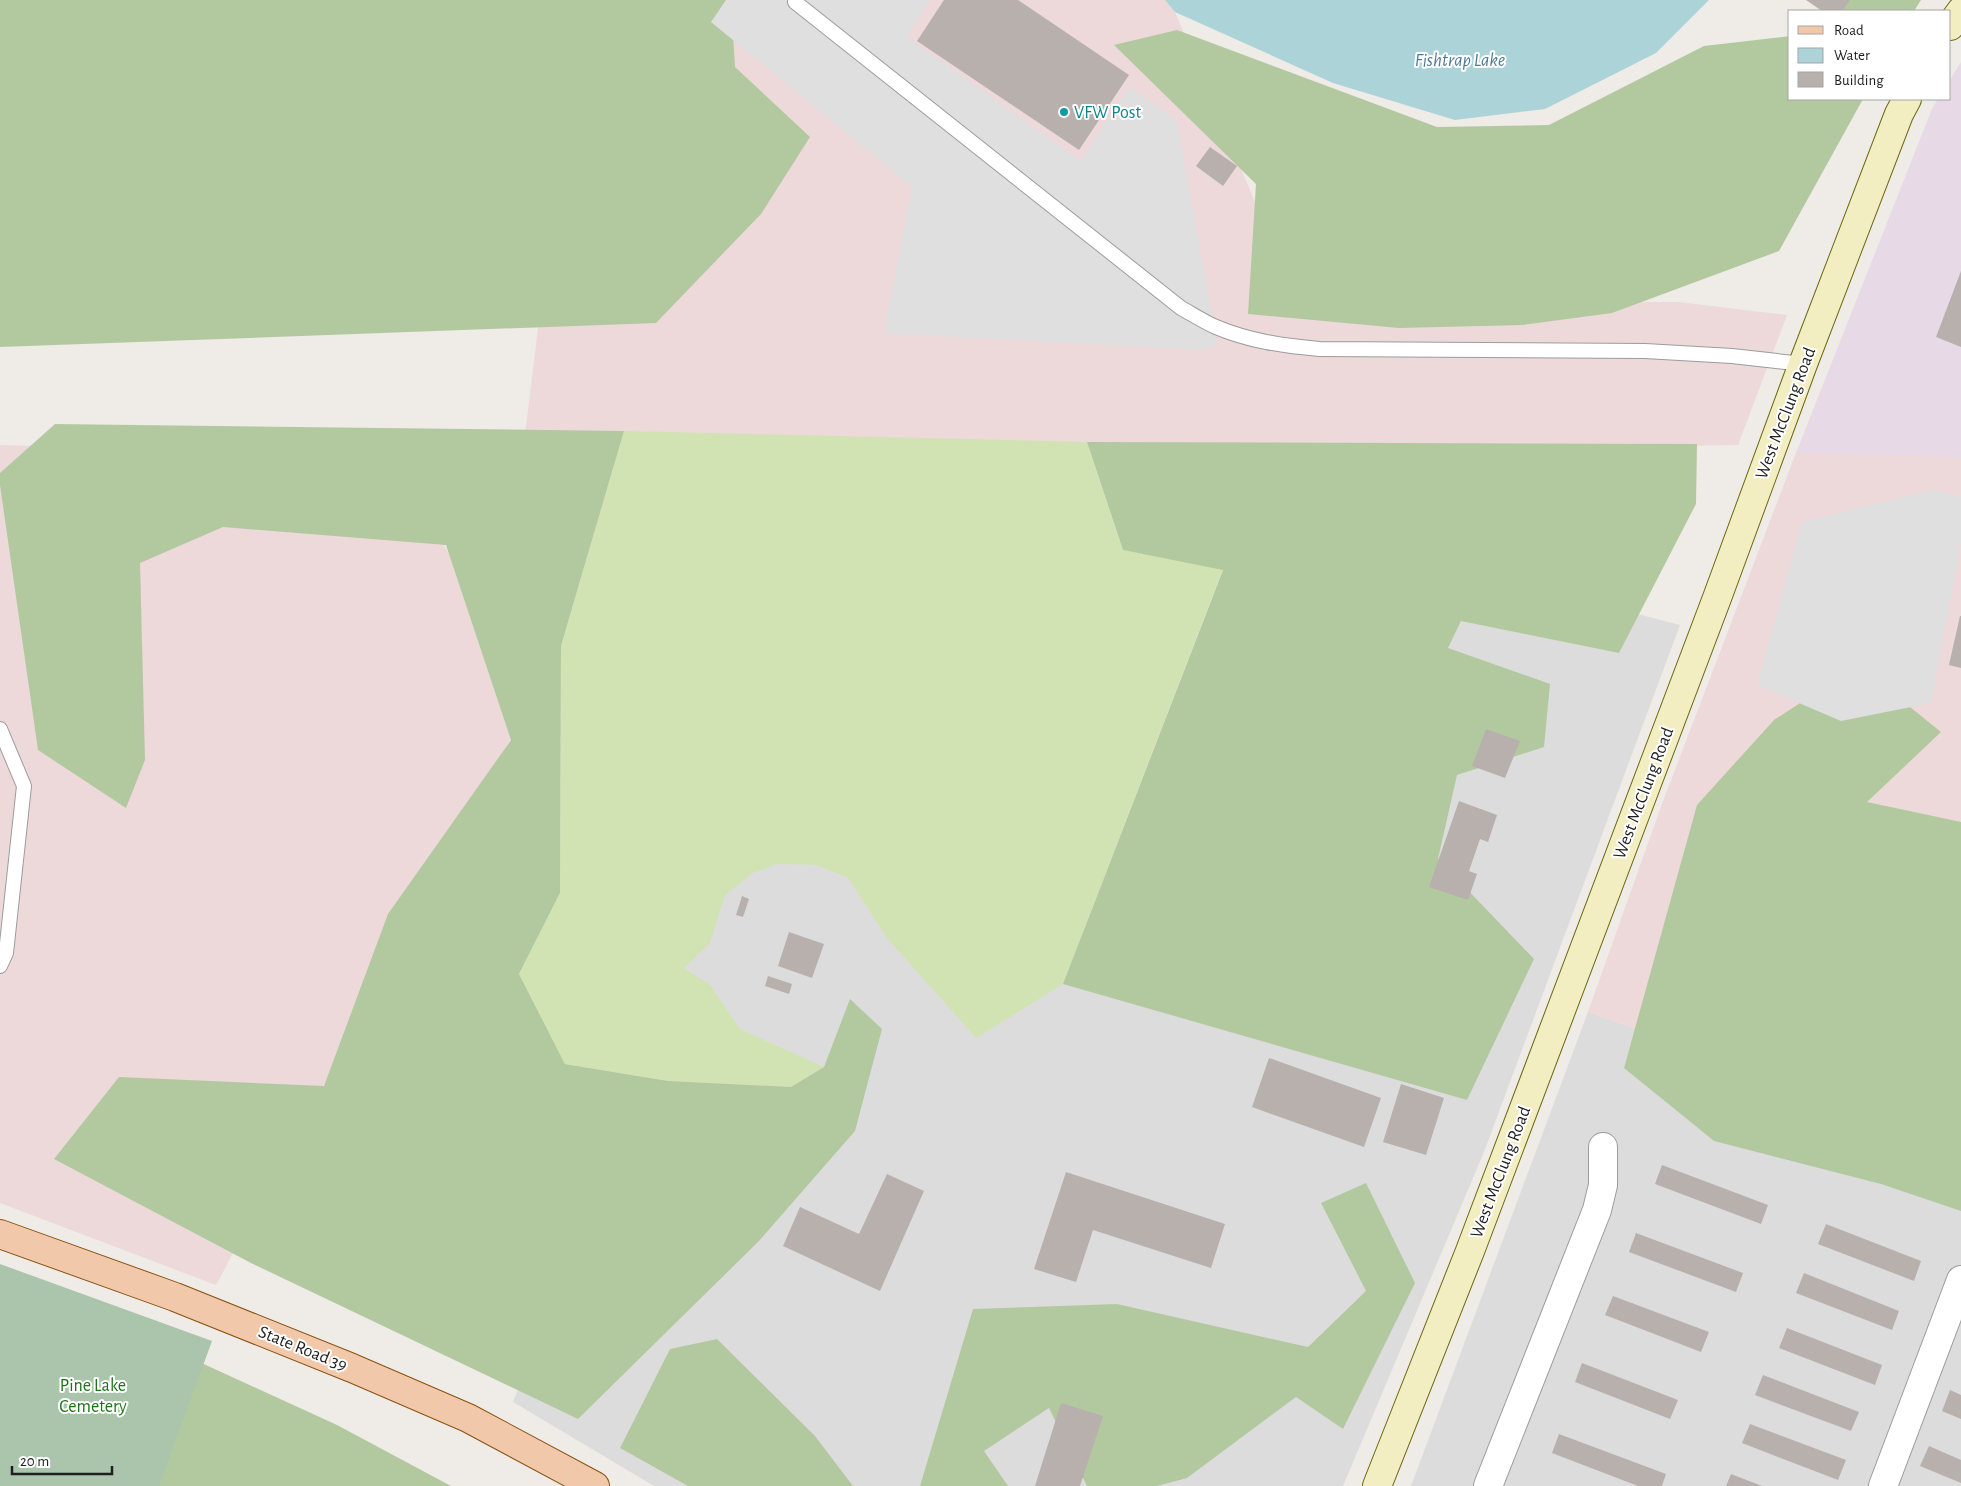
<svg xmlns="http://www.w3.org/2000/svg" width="1961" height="1486" font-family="'Alegreya Sans',sans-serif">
  <rect width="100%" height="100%" fill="#efebe7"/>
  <g fill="#dddcdc">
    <path d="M1468,570L1680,625L1484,1152L1343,1486H654L513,1402L735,837L1309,998Z"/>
    <path d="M1588,1012L1961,1140V1486H1411Z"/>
  </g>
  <g fill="#edd8da">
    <path d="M578,0H1165L1175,12L1297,302H1678L1787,315L1738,445L522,460Z"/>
    <path d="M0,445L393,456L532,699L216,1285L0,1203Z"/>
    <path d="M1961,450V1140L1588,1012L1662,804L1796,453Z"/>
  </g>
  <path fill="#e7d9e6" d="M1961,62V457L1796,453L1932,109L1938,99H1950V80Z"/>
  <path fill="#d1e3b2" d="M624,431L1087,442L1123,550L1223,569L1063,984L976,1038L887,938L848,878L816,865L777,864L753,873L725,895L710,943L684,968L710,985L740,1029L824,1067L791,1087L668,1081L565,1064L519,974L560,893L561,646Z"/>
  <g fill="#b2c9a0">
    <path d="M0,0H731L735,67L810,137L761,214L656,323L0,347Z"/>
    <path d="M1837,0H1921L1914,11H1828Z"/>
    <path d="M1177,30L1437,127L1549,125L1704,46L1790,36V99H1863L1779,251L1612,313L1523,325L1399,328L1248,314L1256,184L1114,45Z"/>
    <path d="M55,424L624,431L561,646L560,893L519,974L565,1064L668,1081L791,1087L824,1067L850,999L882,1029L855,1131L759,1241L578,1419L251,1263L54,1159L119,1077L324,1086L388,914L511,740L446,545L223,527L140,563L145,760L126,808L38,750L0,485V473Z"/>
    <path d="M1087,442L1697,444L1696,504L1619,653L1461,621L1448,648L1550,684L1544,747L1457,775L1438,859L1534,959L1467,1100L1063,984L1223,570L1123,550Z"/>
    <path d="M1858,665L1941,732L1867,802L1961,822V1211L1881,1184L1714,1141L1624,1068L1697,805L1774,720Z"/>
    <path d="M1366,1183L1415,1283L1343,1429L1296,1397L1187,1478L1157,1486H1087L1049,1408L984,1451L1008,1486H920L973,1309L1117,1304L1308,1347L1366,1291L1321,1203Z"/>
    <path d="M134,1332L337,1425L451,1486H0V1391Z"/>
    <path d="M717,1339L815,1436L853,1486H688L620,1448L670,1349Z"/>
  </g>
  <path fill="#aac5ab" d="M0,1264L212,1341L159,1486H0Z"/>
  <g fill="#dfdfdf">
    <path d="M726,0H930L907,37L1081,161L1129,87L1177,121L1217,344L1202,350L884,333L912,187L711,22Z"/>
    <path d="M1932,490L1961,497V542L1931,703L1841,721L1757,685L1802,522Z"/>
  </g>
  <path fill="#acd3d7" d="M1165,0H1709L1656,53L1545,109L1455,120L1333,83L1175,12Z"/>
  <g fill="#b8b0ac">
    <path d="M944,0H1018L1129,75L1079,150L917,41Z"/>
    <path d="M1806,0H1850L1842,11H1822Z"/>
    <path d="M1210,147L1237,166L1223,186L1196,166Z"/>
    <path d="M1961,271V347L1936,337Z"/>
    <path d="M1960,616H1961V668L1949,665Z"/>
    <path d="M1486,729L1520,741L1505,778L1472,766Z"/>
    <path d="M1459,801L1497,815L1488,842L1480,839L1469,871L1477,874L1468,900L1429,887Z"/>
    <path d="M742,896L749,899L743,917L736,915Z"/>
    <path d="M789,932L824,944L812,978L778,966Z"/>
    <path d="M768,976L792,984L789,994L765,986Z"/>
    <path d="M1269,1058L1381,1098L1364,1147L1252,1107Z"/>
    <path d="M1401,1084L1444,1098L1426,1155L1383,1142Z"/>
    <path d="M1662,1165L1768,1205L1761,1224L1655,1184Z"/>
    <path d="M1066,1172L1225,1224L1211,1268L1093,1230L1076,1282L1034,1269Z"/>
    <path d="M887,1174L924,1191L880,1291L783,1246L800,1207L859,1234Z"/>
    <path d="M1826,1224L1921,1261L1914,1281L1818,1244Z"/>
    <path d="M1636,1233L1743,1273L1736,1292L1629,1252Z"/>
    <path d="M1804,1273L1899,1311L1892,1330L1796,1293Z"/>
    <path d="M1613,1296L1709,1332L1701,1352L1605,1315Z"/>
    <path d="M1787,1328L1882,1365L1875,1385L1779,1348Z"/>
    <path d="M1582,1363L1678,1400L1670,1419L1575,1382Z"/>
    <path d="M1763,1375L1859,1412L1851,1431L1755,1395Z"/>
    <path d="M1950,1390L1961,1395V1419L1942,1411Z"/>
    <path d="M1061,1403L1103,1416L1080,1486H1035Z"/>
    <path d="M1750,1424L1846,1460L1838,1480L1742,1443Z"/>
    <path d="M1559,1434L1666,1474L1662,1486H1638L1552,1453Z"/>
    <path d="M1929,1446L1961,1460V1483L1920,1466Z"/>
    <path d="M1731,1474L1762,1486H1726Z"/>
  </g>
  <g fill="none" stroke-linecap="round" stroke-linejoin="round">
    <g stroke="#9c9c9c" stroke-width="16">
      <g id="lane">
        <path d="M795,2L1181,308C1192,314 1204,322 1216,327C1249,341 1284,346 1319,349L1645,351L1732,356L1803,364"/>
        <path d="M0,729L24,786L6,953L0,966"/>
      </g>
    </g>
    <g stroke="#9c9c9c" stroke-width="30">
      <g id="street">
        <path d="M1488,1486L1597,1210L1603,1185V1147"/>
        <path d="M1883,1486L1961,1280"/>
      </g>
    </g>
    <g stroke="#6b6811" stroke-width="30">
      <g id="secondary">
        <path d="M1950,26L1961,11"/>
        <path d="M1377,1486L1470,1251L1717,598L1803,364L1899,114L1907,99"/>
      </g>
    </g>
    <g stroke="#895111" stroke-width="30">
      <path id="primary" d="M0,1234L175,1297L352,1368L468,1418L595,1486"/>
    </g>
    <use href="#lane" stroke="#fff" stroke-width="14"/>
    <use href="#street" stroke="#fff" stroke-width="28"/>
    <use href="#secondary" stroke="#f3eec1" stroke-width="28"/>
    <use href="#primary" stroke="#f1c8a9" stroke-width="28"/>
  </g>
  <circle fill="#0f9aa8" stroke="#fff" stroke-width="2" cx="1064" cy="112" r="5"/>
  <g text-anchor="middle" stroke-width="4" stroke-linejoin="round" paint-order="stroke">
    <g font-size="18" fill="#0d838f" stroke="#fff" text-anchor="start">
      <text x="1074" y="118">VFW Post</text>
    </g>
    <g font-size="18" fill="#1f1f1f" stroke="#fff">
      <text transform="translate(1785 413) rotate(-69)" y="6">West McClung Road</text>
      <text transform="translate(1643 793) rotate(-69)" y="6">West McClung Road</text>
      <text transform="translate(1500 1172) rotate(-69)" y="6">West McClung Road</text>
      <text transform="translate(303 1348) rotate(22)" y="6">State Road 39</text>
    </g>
    <g font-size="18" fill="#1d7218" stroke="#fff">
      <text x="93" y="1391">Pine Lake<tspan x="93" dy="21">Cemetery</tspan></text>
    </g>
    <g font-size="19" font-style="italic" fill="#4f7c95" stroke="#fff">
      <text x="1460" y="66">Fishtrap Lake</text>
    </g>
  </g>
  <rect x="1788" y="10" width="162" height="90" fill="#ffffff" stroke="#a5a5a5"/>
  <rect x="1798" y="26" width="25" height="8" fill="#f1c8a9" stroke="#a5a5a5"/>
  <text x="1834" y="35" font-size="15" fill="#1f1f1f">Road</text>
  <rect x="1798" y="48" width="25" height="15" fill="#acd3d7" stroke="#a5a5a5"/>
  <text x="1834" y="60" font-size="15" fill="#1f1f1f">Water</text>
  <rect x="1798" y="72" width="25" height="15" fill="#b8b0ac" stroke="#a5a5a5"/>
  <text x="1834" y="85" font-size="15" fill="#1f1f1f">Building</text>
  <path d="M12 1466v8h100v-8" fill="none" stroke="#1f1f1f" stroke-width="2.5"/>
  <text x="20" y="1466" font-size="15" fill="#1f1f1f" stroke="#ffffff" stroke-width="4" paint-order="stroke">20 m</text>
</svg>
